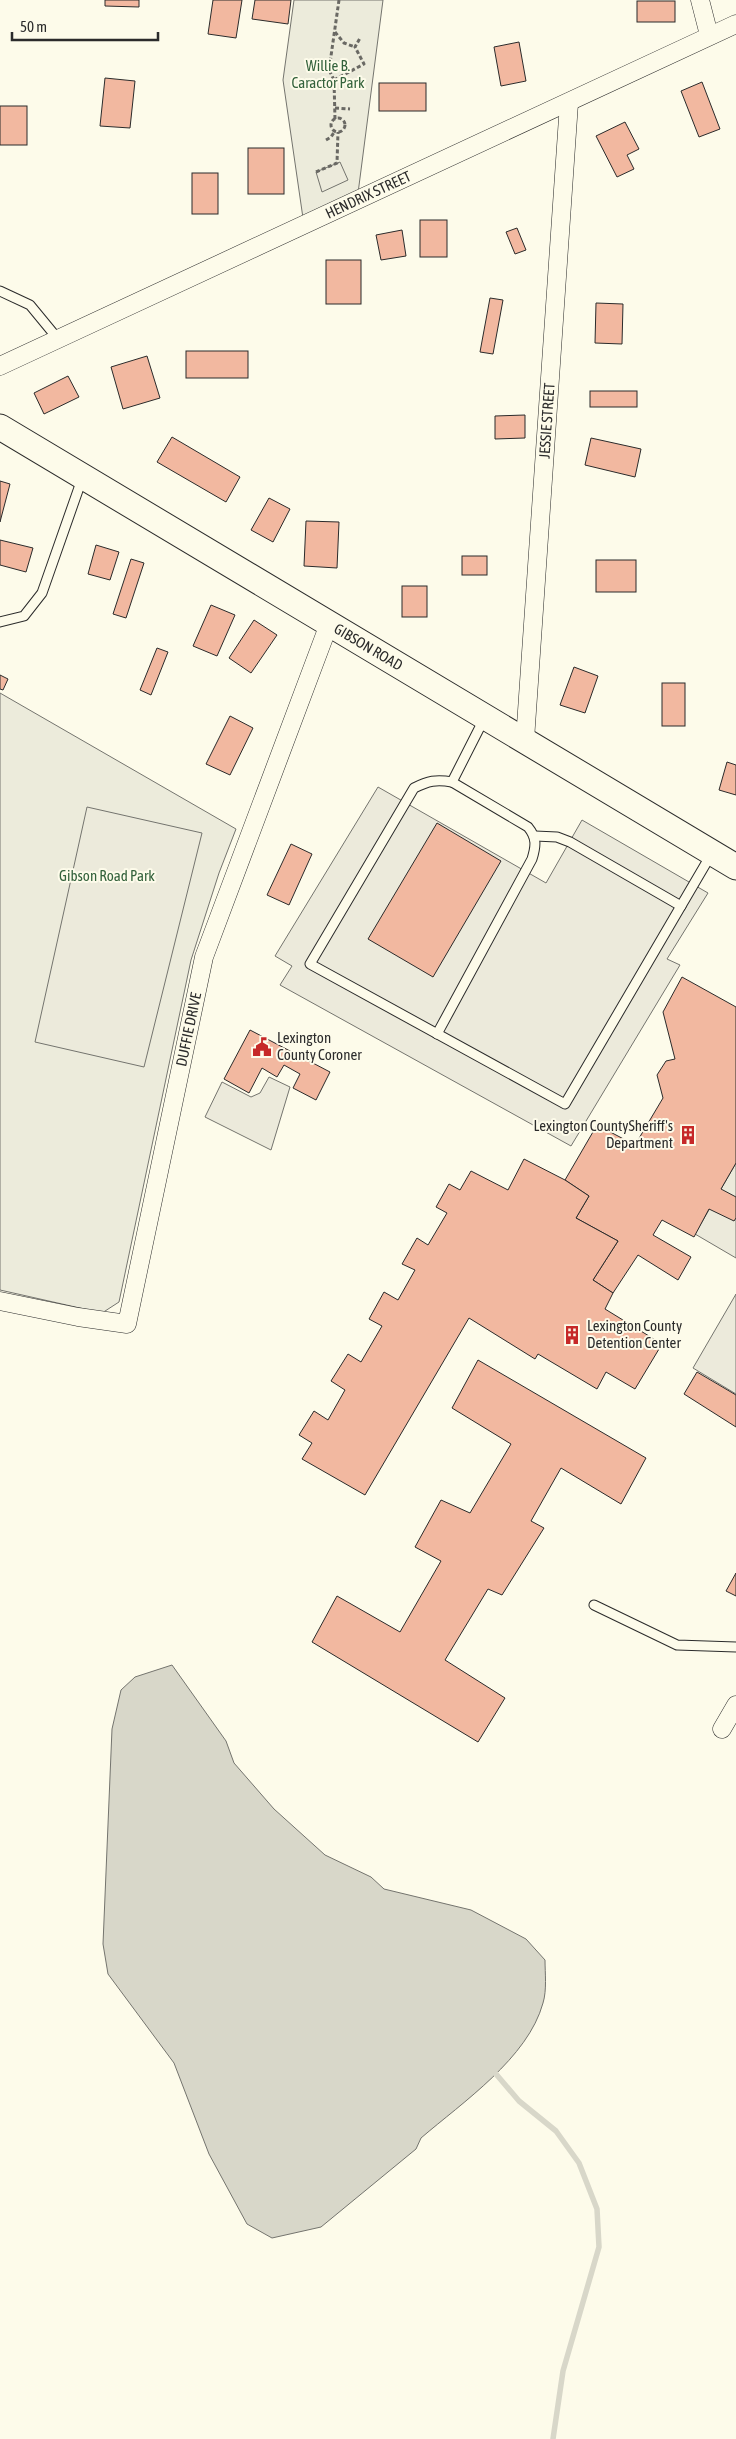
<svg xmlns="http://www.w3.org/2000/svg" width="736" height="2439" font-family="'Asap Condensed',sans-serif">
  <rect width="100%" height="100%" fill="#fdfbea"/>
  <g fill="#ecebdb" stroke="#74746e">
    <path d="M294,0H383L357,201L304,225L283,80Z"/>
    <path d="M0,693L236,829L219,873L191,960L119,1302L102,1313L0,1290Z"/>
  </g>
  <g fill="#eceadb" stroke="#74746e">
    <path d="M340,162L348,180L322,192L316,172Z"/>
    <path d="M378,787L546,883L582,820L708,893L667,959L680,965L571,1146L280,985L292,966L275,956Z"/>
    <path d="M87,807L202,833L144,1067L35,1042Z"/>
    <path d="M269,1077L290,1087L271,1150L205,1117L222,1082L251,1097L260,1093Z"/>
    <path d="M736,1163V1258L695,1234Z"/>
    <path d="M736,1294V1394L693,1368Z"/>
  </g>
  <path fill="#d8d7c9" stroke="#74746e" d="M172,1665L226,1741L234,1763L274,1809L325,1855L371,1877L384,1889L471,1910L526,1939L545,1960C545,1973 547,1990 543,2003C528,2058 463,2102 421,2138L416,2149L321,2227L272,2238L247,2224L209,2154L174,2063L108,1974L103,1944L112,1729L121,1690L135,1677Z"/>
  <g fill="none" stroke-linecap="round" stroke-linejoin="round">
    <path stroke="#d8d7c9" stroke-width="5.5" d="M496,2074L519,2101L556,2131L579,2163L597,2209L599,2247L563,2371L553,2439"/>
  </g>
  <g fill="#f2b8a0" stroke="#2b2b2b">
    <path d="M105,0H139V7L105,6Z"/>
    <path d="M213,0H242L236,38L208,34Z"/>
    <path d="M255,0H291L288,24L252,19Z"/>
    <rect x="637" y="1" width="38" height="21"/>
    <path d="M519,42L526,81L501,86L494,47Z"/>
    <path d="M105,78L135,81L130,128L100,126Z"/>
    <path d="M702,82L720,129L699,137L681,91Z"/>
    <rect x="379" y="83" width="47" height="28"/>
    <rect x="0" y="106" width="27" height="39"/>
    <path d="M625,122L639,149L627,155L634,169L617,177L596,136Z"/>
    <rect x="248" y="148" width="36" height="46"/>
    <rect x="192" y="173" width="26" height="41"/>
    <rect x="420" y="220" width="27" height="37"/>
    <path d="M517,228L526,250L515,254L506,232Z"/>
    <path d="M402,230L406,256L381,260L376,235Z"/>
    <rect x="326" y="260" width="35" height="44"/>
    <path d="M490,298L503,300L493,354L480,352Z"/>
    <path d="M596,303L623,304L622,344L595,343Z"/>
    <rect x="186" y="351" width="62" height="27"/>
    <path d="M147,356L160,398L123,409L111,367Z"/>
    <path d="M68,376L79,397L44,414L34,393Z"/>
    <rect x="590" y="391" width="47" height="16"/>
    <path d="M525,415V438L495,439V416Z"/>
    <path d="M172,437L240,477L226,502L157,462Z"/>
    <path d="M591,438L641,449L635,477L585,465Z"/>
    <path d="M0,481L10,484L0,522Z"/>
    <path d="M269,498L290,509L273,542L251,530Z"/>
    <path d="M306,521L339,522L337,568L304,566Z"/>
    <path d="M0,540L33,548L26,572L0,565Z"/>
    <path d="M96,545L119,552L110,580L88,574Z"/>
    <rect x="462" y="556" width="25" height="19"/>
    <path d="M131,559L144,563L126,618L113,614Z"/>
    <rect x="596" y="560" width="40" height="32"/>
    <rect x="402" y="586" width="25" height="31"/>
    <path d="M211,605L235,615L217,656L193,646Z"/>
    <path d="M254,620L277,635L251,673L229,658Z"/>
    <path d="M157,648L168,652L151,695L140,690Z"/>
    <path d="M574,667L598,676L585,713L560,705Z"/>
    <path d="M0,675L8,679L3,690L0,689Z"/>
    <rect x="662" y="683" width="23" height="43"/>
    <path d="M230,716L253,728L230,775L206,764Z"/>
    <path d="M727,762L736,765V795L719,790Z"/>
    <path d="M437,823L501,861L433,977L368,939Z"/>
    <path d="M291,844L312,854L289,905L267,895Z"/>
    <path d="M682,977L736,1007V1163L721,1189L736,1197V1218L734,1221L709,1209L694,1237L662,1220L653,1235L691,1257L678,1280L638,1255L613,1293L593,1280L618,1241L576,1218L589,1196L565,1180L597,1125L635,1145L663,1098L657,1075L666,1061L675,1059L663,1012Z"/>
    <path d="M250,1030L330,1072L316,1100L293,1088L300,1074L284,1065L277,1077L262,1068L249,1093L224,1079Z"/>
    <path d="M524,1159L565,1180L589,1196L576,1218L618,1241L593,1280L613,1293L605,1309L662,1344L635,1389L606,1372L597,1389L538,1354L535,1359L469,1318L365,1495L302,1459L312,1443L299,1435L314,1411L328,1420L345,1390L331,1381L348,1354L361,1362L382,1326L369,1319L384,1292L398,1300L415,1270L402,1264L417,1238L428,1245L447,1213L436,1207L449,1184L460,1190L471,1171L508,1190Z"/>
    <path d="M478,1360L646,1458L621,1504L561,1468L531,1521L544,1528L502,1595L488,1589L445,1660L505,1698L478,1742L312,1642L337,1596L400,1632L441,1561L415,1547L441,1500L470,1513L511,1444L452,1408Z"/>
    <path d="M697,1372L736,1395V1427L684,1394Z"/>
    <path d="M736,1573V1596L726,1591Z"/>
  </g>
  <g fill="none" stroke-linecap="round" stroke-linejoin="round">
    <g stroke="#2b2b2b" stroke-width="11">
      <g id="lane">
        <path d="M0,291L30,305L58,339"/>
        <path d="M0,622L24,616L42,593L82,479"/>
        <path d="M484,719L452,782C436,779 428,781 414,788L310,964L565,1104L712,853"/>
        <path d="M535,836L557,837L570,842L681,906"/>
        <path d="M437,1034L532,859C536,846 537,838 528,827L452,782"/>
        <path d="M594,1605L677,1645L736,1647"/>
      </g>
    </g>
    <g stroke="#2b2b2b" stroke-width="19">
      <g id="street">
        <path d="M700,0L709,35"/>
        <path id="s1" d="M0,366L736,24"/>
        <path id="s2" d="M525,740L569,103"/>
        <path id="s3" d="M0,1301L78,1317L127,1324L204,957L329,624"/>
        <path d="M722,1729L736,1705"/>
      </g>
    </g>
    <g stroke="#2b2b2b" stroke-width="27">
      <g id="secondary">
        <path id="s4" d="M0,427L736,867"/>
      </g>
    </g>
    <g stroke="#6a6964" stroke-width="3" stroke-dasharray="4 2.5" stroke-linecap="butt">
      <path d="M335,32L344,43L355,47"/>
      <path d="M334,80L364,64L355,47L360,38"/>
      <path d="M335,108L350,109"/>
      <circle cx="338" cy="125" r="7"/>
      <path d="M335,119L334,80L329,70L339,0"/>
      <path d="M326,140L331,137L335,131"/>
      <path d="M316,172L337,163L338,132"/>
    </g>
    <use href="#lane" stroke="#fdfbea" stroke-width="9"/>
    <use href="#street" stroke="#fdfbea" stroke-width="18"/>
    <use href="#secondary" stroke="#fdfbea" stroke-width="25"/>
  </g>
  <defs>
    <g id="civic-bare" transform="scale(1.5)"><path d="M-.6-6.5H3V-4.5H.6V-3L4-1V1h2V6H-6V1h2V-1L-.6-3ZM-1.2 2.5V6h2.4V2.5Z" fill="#c62828" stroke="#fdfbea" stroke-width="2.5" paint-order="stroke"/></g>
    <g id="building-bare" transform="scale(1.5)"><path d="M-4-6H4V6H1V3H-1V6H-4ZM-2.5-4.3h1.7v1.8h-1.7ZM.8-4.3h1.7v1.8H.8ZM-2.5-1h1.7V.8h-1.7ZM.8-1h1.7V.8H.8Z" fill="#c62828" stroke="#fdfbea" stroke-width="2.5" paint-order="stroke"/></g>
  </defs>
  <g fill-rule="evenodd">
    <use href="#civic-bare" x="262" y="1047"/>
    <use href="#building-bare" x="688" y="1135"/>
    <use href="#building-bare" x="572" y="1335"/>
  </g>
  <g text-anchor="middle" stroke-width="4" stroke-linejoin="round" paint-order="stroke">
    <g font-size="15" fill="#34623c" stroke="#fdfbea">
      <text x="328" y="71">Willie B.<tspan x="328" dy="17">Caractor Park</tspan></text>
      <text x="107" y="881">Gibson Road Park</text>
    </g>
    <g font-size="15" fill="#2b2b2b" stroke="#fdfbea">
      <text dy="5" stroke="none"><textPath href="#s1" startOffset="406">HENDRIX STREET</textPath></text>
      <text dy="5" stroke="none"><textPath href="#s2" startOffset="320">JESSIE STREET</textPath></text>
      <text dy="5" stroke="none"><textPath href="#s4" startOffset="429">GIBSON ROAD</textPath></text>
      <text dy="5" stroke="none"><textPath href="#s3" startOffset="430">DUFFIE DRIVE</textPath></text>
    </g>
    <g font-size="15" fill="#2b2b2b" stroke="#fdfbea" text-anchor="start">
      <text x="277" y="1043">Lexington<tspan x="277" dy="17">County Coroner</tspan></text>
      <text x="673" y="1131" text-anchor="end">Lexington CountySheriff's<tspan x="673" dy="17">Department</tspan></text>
      <text x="587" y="1331">Lexington County<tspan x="587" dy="17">Detention Center</tspan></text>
    </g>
  </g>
  <path d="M12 32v8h146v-8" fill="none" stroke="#2b2b2b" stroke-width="2.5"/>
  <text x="20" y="32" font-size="15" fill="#2b2b2b" stroke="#fdfbea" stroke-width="4" paint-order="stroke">50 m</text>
</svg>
